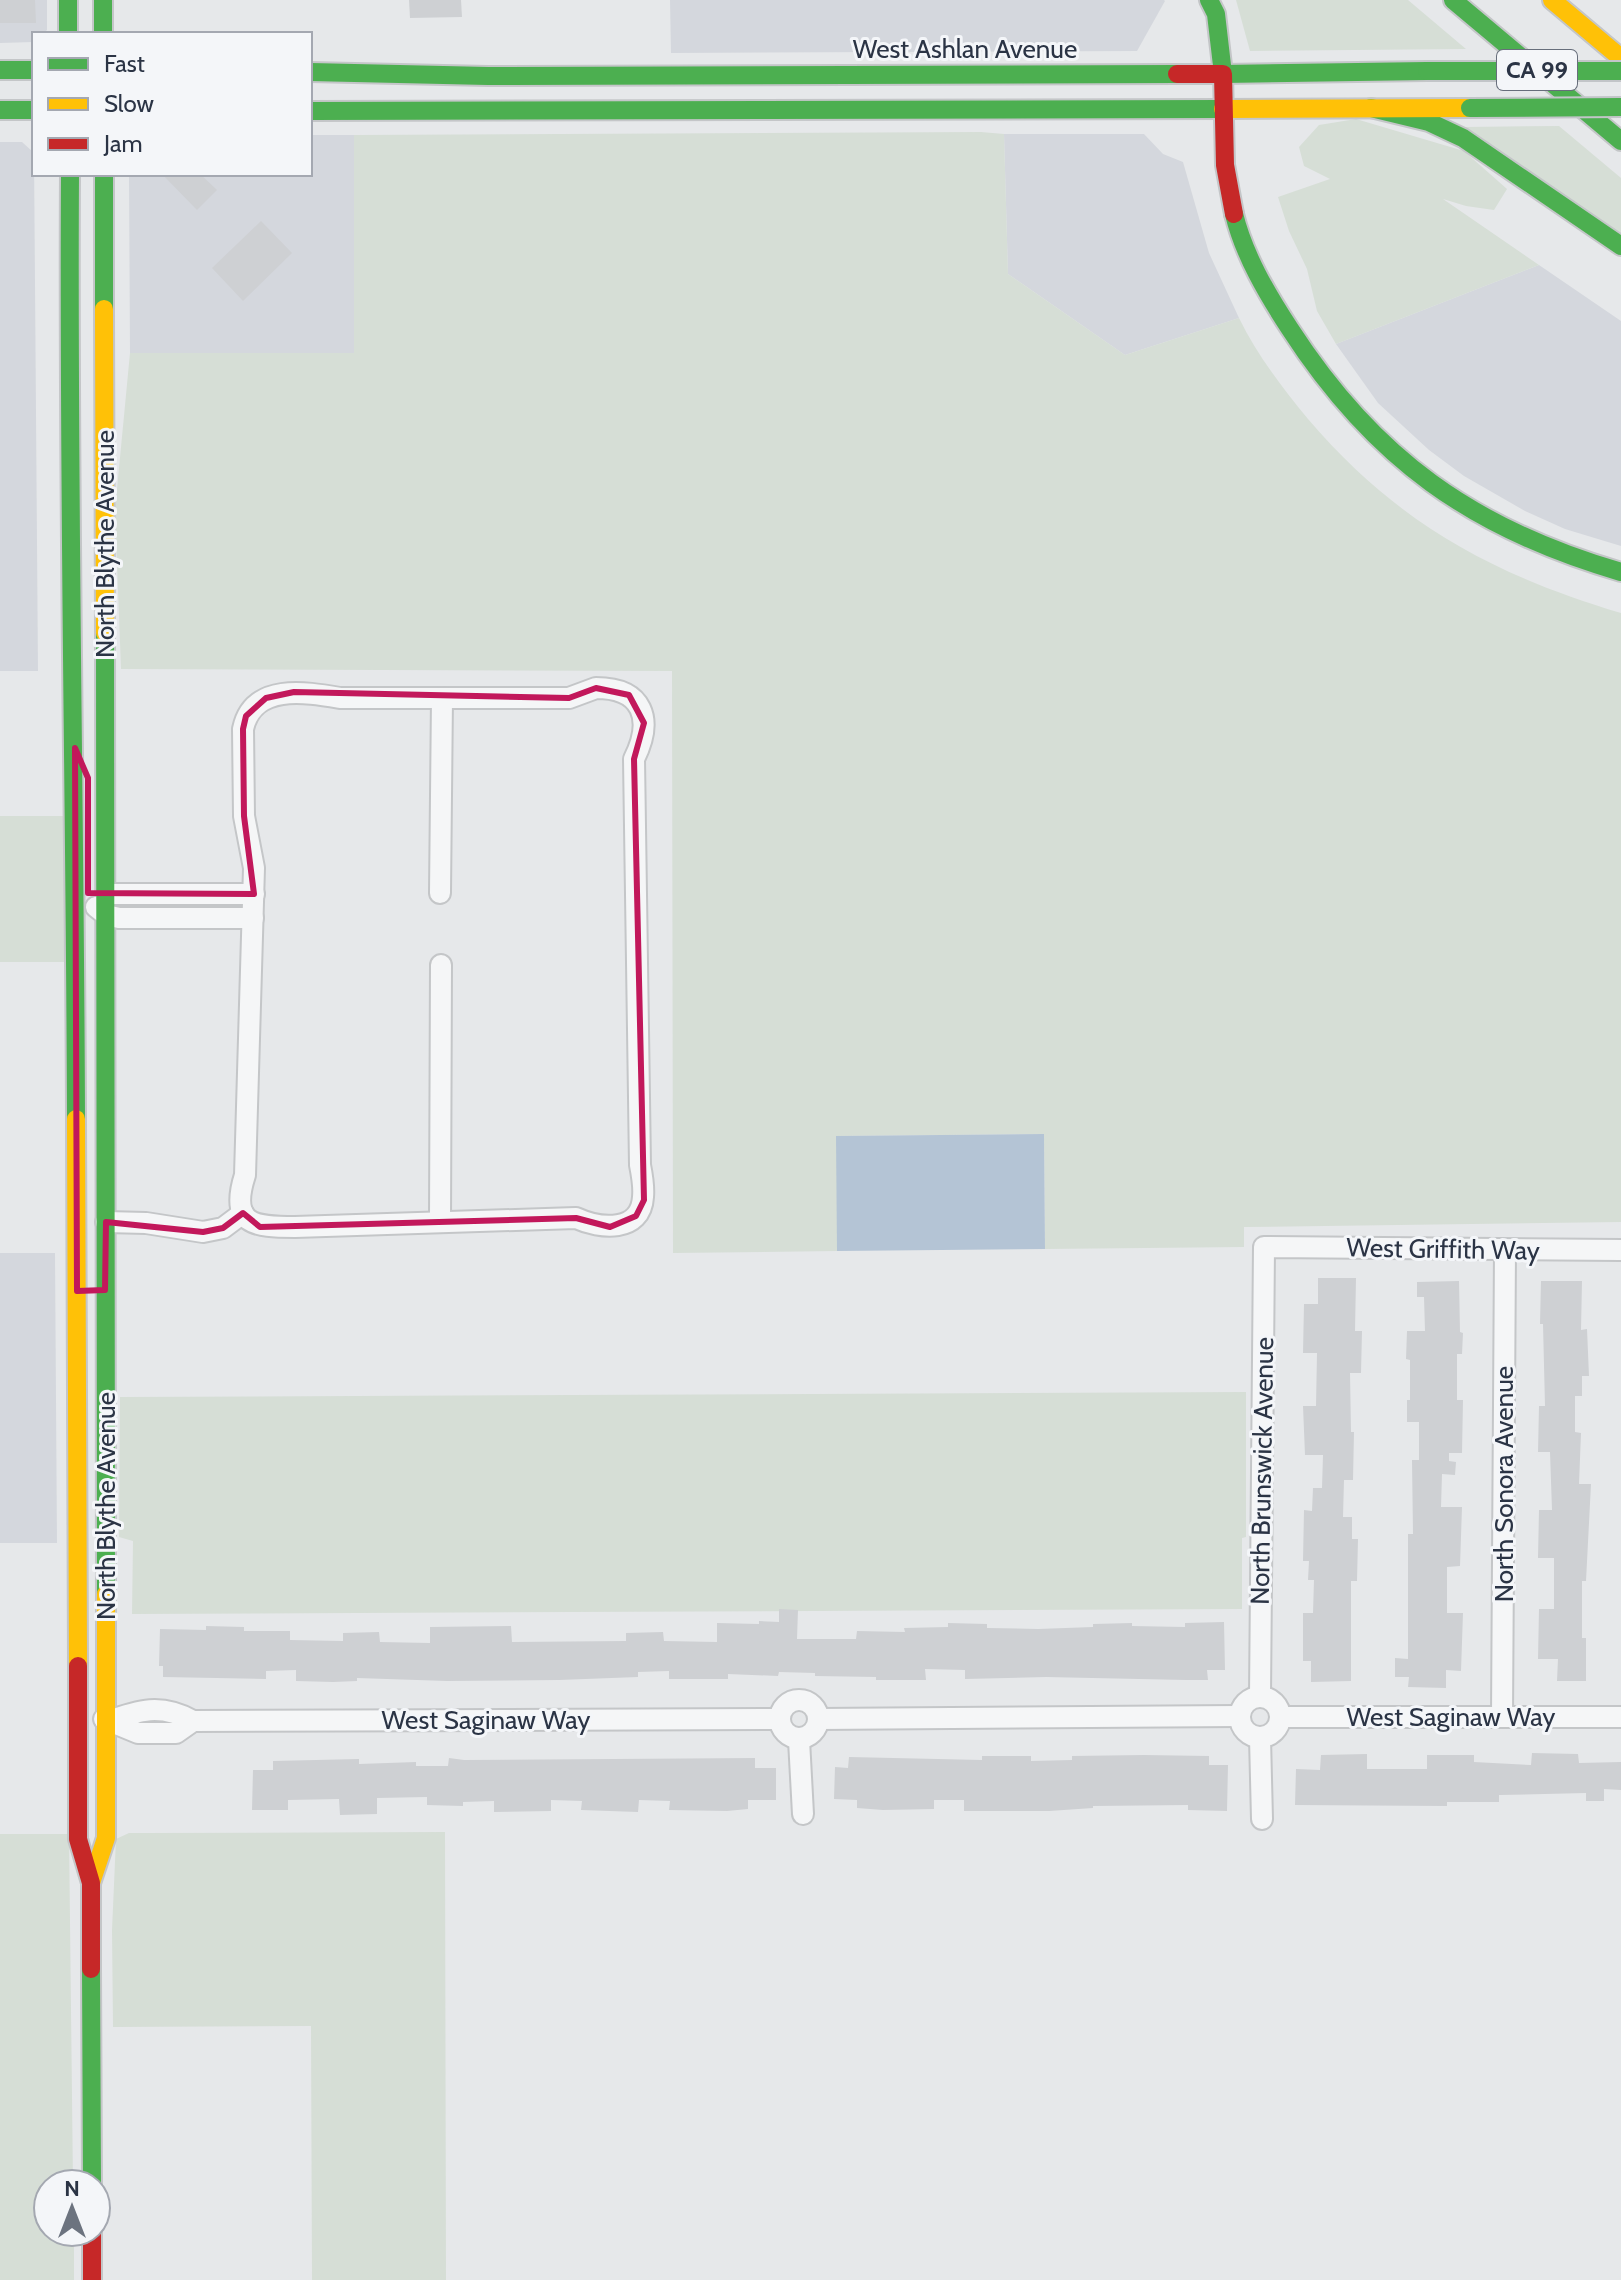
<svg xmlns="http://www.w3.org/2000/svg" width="1621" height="2280" font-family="Cabin,sans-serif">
  <rect width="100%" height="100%" fill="#e6e8ea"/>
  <g fill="#d4d7dd">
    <path d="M0,0H47V30L43,34H34V42L0,43Z"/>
    <path d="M670,0H1164L1165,1L1137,51L671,53Z"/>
    <path d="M1004,134H1144L1163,154L1183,162L1209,253L1239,318L1125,355L1008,274Z"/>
    <path d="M310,135H354V353H130L129,174H310Z"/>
    <path d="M0,142H22L34,153L38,671H0Z"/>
    <path d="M1539,265L1621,321V546L1565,529L1525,511L1464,476L1429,450L1378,403L1336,344Z"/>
    <path d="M0,1253H55L57,1543H0Z"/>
  </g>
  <g fill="#d6ded6">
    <path d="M1236,0H1408L1466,49L1250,51Z"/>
    <path d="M1356,119L1464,151L1507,189L1494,210L1466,206L1443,199L1539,265L1336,344L1317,311L1307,269L1289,231L1278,197L1330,179L1304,166L1299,147L1319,125Z"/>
    <path d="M1559,126L1621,178V237L1465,127Z"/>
    <path d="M981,132L1004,134L1008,274L1125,355L1239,318C1257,355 1282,387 1308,419C1397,523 1491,574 1621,613V1222L1244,1227V1247L1045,1249L1044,1134L837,1136V1251L673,1253L672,671L121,669L115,510L130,353H354V135Z"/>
    <rect x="0" y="816" width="65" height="146"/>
    <path d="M1246,1392V1537L1242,1538V1609L132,1614L133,1541L119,1537L120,1397Z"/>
    <path d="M445,1832L446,2280H312L311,2026L113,2027L112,1930L116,1839L129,1833H143Z"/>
    <path d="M0,1834H69L73,2184H48V2232H74V2280H0Z"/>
  </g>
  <path fill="#b4c4d5" d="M1044,1134L1045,1249L837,1251L836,1136Z"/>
  <g fill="#ced0d3">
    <path d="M0,0H35L36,23H0Z"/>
    <path d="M409,0H461L462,17L410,18Z"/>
    <path d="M162,174H200L217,190L197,210Z"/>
    <path d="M261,221L292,253L243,301L212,268Z"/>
    <path d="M1318,1278H1356L1355,1331H1362L1361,1373H1350L1351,1432H1354L1353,1480H1344L1343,1517H1352V1539H1358L1357,1581H1351V1681L1311,1682V1661H1303V1613H1313L1314,1580H1308L1309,1561H1303L1304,1510L1312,1511L1313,1488H1322L1323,1455H1305L1303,1406H1316L1317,1353H1303L1304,1304H1318Z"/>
    <path d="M1459,1281L1460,1332L1463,1333L1462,1354H1457V1400H1463L1462,1453H1449V1461L1456,1462L1455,1475L1442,1474L1441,1507H1462L1460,1566L1447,1567V1613H1463L1461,1671L1446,1670V1688L1408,1687L1409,1677H1395V1658L1408,1659V1534H1413L1412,1460H1419V1422H1407V1400H1410V1360L1406,1359L1407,1331H1425L1424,1297H1417V1282Z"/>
    <path d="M1541,1281H1582L1581,1330L1587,1329L1589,1376H1582V1396H1575V1432L1581,1433L1579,1484H1591L1586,1581H1582V1638H1586V1681H1557L1558,1659H1538L1539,1609H1554V1558H1538L1539,1510H1552L1550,1452H1538L1539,1406H1545L1543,1324H1540Z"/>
    <path d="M779,1609L798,1610L797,1639H856L857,1631L905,1632L904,1628L948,1627V1623L987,1624V1628L1038,1629L1093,1627V1624L1132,1623V1626L1185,1627V1623L1224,1622L1225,1670H1207L1208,1680H1186L1046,1677L965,1679V1670L925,1669L926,1680H876V1677L815,1676V1673L779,1672L778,1676L728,1674V1679H669V1671L638,1672V1677L559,1680L447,1681L357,1678V1681L333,1682L296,1681V1670L266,1671V1679L163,1677V1666H159L160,1629L206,1630V1626L244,1627V1631H290V1640L343,1641V1633L379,1632L380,1642L430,1643V1627L511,1626L512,1642L626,1641V1633L663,1632L664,1641L717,1642V1623L759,1624V1621L779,1622Z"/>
    <path d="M1532,1753L1578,1754L1579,1763L1621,1762V1790L1604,1789V1801H1586V1793L1499,1795V1802H1447V1806L1295,1805L1296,1769L1320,1770L1321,1755L1367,1754V1769H1427V1755H1474V1762L1531,1765Z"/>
    <path d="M1144,1755L1209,1756V1765H1228L1227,1811L1188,1810V1805L1093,1806V1808L1049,1811H964V1800H934V1809L883,1810L857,1808V1800L834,1799L835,1767L848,1768L849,1757L982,1760V1756H1031V1761L1072,1760V1756Z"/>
    <path d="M449,1758L464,1760L755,1758V1768H776V1800H748V1809L727,1811L669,1810L670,1801L639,1800L638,1812L581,1810L582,1801L551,1800V1811L494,1812V1801L463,1802V1806L427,1805V1797L377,1798V1814L340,1815L339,1799L288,1800V1810H252L253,1770H273V1761L359,1759V1764L416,1762V1766H448Z"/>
  </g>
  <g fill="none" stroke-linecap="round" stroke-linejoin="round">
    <g stroke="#c4c6c8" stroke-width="24">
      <g id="street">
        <path d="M596,688C643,688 654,719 634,759L640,1165C642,1175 644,1187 643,1197C641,1233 600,1229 576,1218L295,1227C254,1227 229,1225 245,1175L254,868L244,816L243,729C253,683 305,692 340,698H569Z"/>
        <path d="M440,893L442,698"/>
        <path d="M106,894H254"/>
        <path d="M96,907L106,915L119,918H253"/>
        <path d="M106,1222L146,1223L203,1232L223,1228L243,1213"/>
        <path d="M440,1222L441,965"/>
        <path d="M1260,1696L1264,1247L1621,1250"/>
        <circle cx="1260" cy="1717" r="20"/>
        <circle cx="799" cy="1719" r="19"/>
        <path d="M1280,1717H1621"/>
        <path d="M1502,1717L1505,1250"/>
        <path d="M104,1719L138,1733H176L193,1721"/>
        <path d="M819,1719L1239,1716"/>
        <path d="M106,1722C139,1710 161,1703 193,1721L778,1719"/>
        <path d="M1260,1738L1262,1819"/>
        <path d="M799,1740L803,1814"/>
      </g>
    </g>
    <g stroke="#c4c6c8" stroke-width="22">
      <g id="fast">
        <path d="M68,0V34"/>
        <path d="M103,0V34"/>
        <path d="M1209,0L1216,14L1223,74"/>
        <path d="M1453,0L1621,141"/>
        <path d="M0,70H34"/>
        <path d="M310,72L488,76L1177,74"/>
        <path d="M1223,74L1427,71"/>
        <path d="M1371,108L1429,122L1463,138L1621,246"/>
        <path d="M0,110H34"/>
        <path d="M310,111L1223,109"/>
        <path d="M70,174C68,489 75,804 76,1119"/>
        <path d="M104,174V309"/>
        <path d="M1234,214C1244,255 1267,294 1290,329C1374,459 1473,529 1621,572"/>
        <path d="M105,633L106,1594"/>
        <path d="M91,1969L92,2184"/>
      </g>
    </g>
    <g stroke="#c4c6c8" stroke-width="22">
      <g id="slow">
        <path d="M1552,0L1621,58"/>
        <path d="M1223,109L1470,108"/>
        <path d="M104,309L105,633"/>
        <path d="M76,1119L78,1666"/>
        <path d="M91,1883L106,1838V1594"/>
      </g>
    </g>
    <g stroke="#c4c6c8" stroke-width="22">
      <g id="jam">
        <path d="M1177,74H1223L1225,165L1234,214"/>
        <path d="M78,1666V1839L91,1883V1969"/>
        <path d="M92,2232V2280"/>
      </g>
    </g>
    <use href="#street" stroke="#f5f6f7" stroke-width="20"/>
    <use href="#fast" stroke="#4caf50" stroke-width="18"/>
    <use href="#slow" stroke="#ffc107" stroke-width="18"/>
    <use href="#jam" stroke="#c62828" stroke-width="18"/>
    <g stroke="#c2c5c8" stroke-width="22" stroke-linecap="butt">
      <g id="fast-bridge">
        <path d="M1427,71H1621"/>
        <path d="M1470,108L1621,107"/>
      </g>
    </g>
    <use href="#fast-bridge" stroke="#4caf50" stroke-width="18"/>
  </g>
  <path fill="none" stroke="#c2185b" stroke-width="6" stroke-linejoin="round" d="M596,688L629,695L644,723L634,759L644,1200L636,1216L610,1227L576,1218L260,1227L243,1213L223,1228L203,1232L106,1222L105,1290L77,1291L75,748L88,778V893L254,894L244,816L243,729L246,716L266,698L294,692L569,698Z"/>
  <g text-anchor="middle" stroke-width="6" stroke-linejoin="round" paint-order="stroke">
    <rect fill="#f4f6f9" stroke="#676e7b" stroke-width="2" x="1497" y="50" width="80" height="40" rx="6"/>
    <g font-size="24" font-weight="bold" fill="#2b3445">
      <text x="1537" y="78">CA 99</text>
    </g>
    <g font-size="26" fill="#2b3445" stroke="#f4f6f9">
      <text x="965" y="58">West Ashlan Avenue</text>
      <text transform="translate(105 544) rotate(-90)" y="9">North Blythe Avenue</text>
      <text transform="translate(1443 1249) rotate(1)" y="9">West Griffith Way</text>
      <text transform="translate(1262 1471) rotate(-89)" y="9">North Brunswick Avenue</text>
      <text transform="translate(1504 1484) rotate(-90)" y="9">North Sonora Avenue</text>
      <text transform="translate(106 1506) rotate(-90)" y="9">North Blythe Avenue</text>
      <text x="1451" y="1726">West Saginaw Way</text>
      <text x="486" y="1729">West Saginaw Way</text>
    </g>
  </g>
  <rect x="32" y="32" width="280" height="144" fill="#f4f6f9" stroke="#a4a8b1" stroke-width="2"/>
  <rect x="48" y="58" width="40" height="12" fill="#4caf50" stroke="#a4a8b1" stroke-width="2"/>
  <text x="104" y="72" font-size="24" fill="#2b3445">Fast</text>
  <rect x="48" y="98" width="40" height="12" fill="#ffc107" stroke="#a4a8b1" stroke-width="2"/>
  <text x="104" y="112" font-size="24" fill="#2b3445">Slow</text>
  <rect x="48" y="138" width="40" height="12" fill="#c62828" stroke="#a4a8b1" stroke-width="2"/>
  <text x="104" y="152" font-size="24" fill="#2b3445">Jam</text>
  <g transform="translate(72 2208)"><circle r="38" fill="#f4f6f9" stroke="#a4a8b1" stroke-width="2"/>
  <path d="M0-6L14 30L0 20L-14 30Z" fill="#6c737f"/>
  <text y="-12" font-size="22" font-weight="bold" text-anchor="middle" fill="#2b3445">N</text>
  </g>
</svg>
